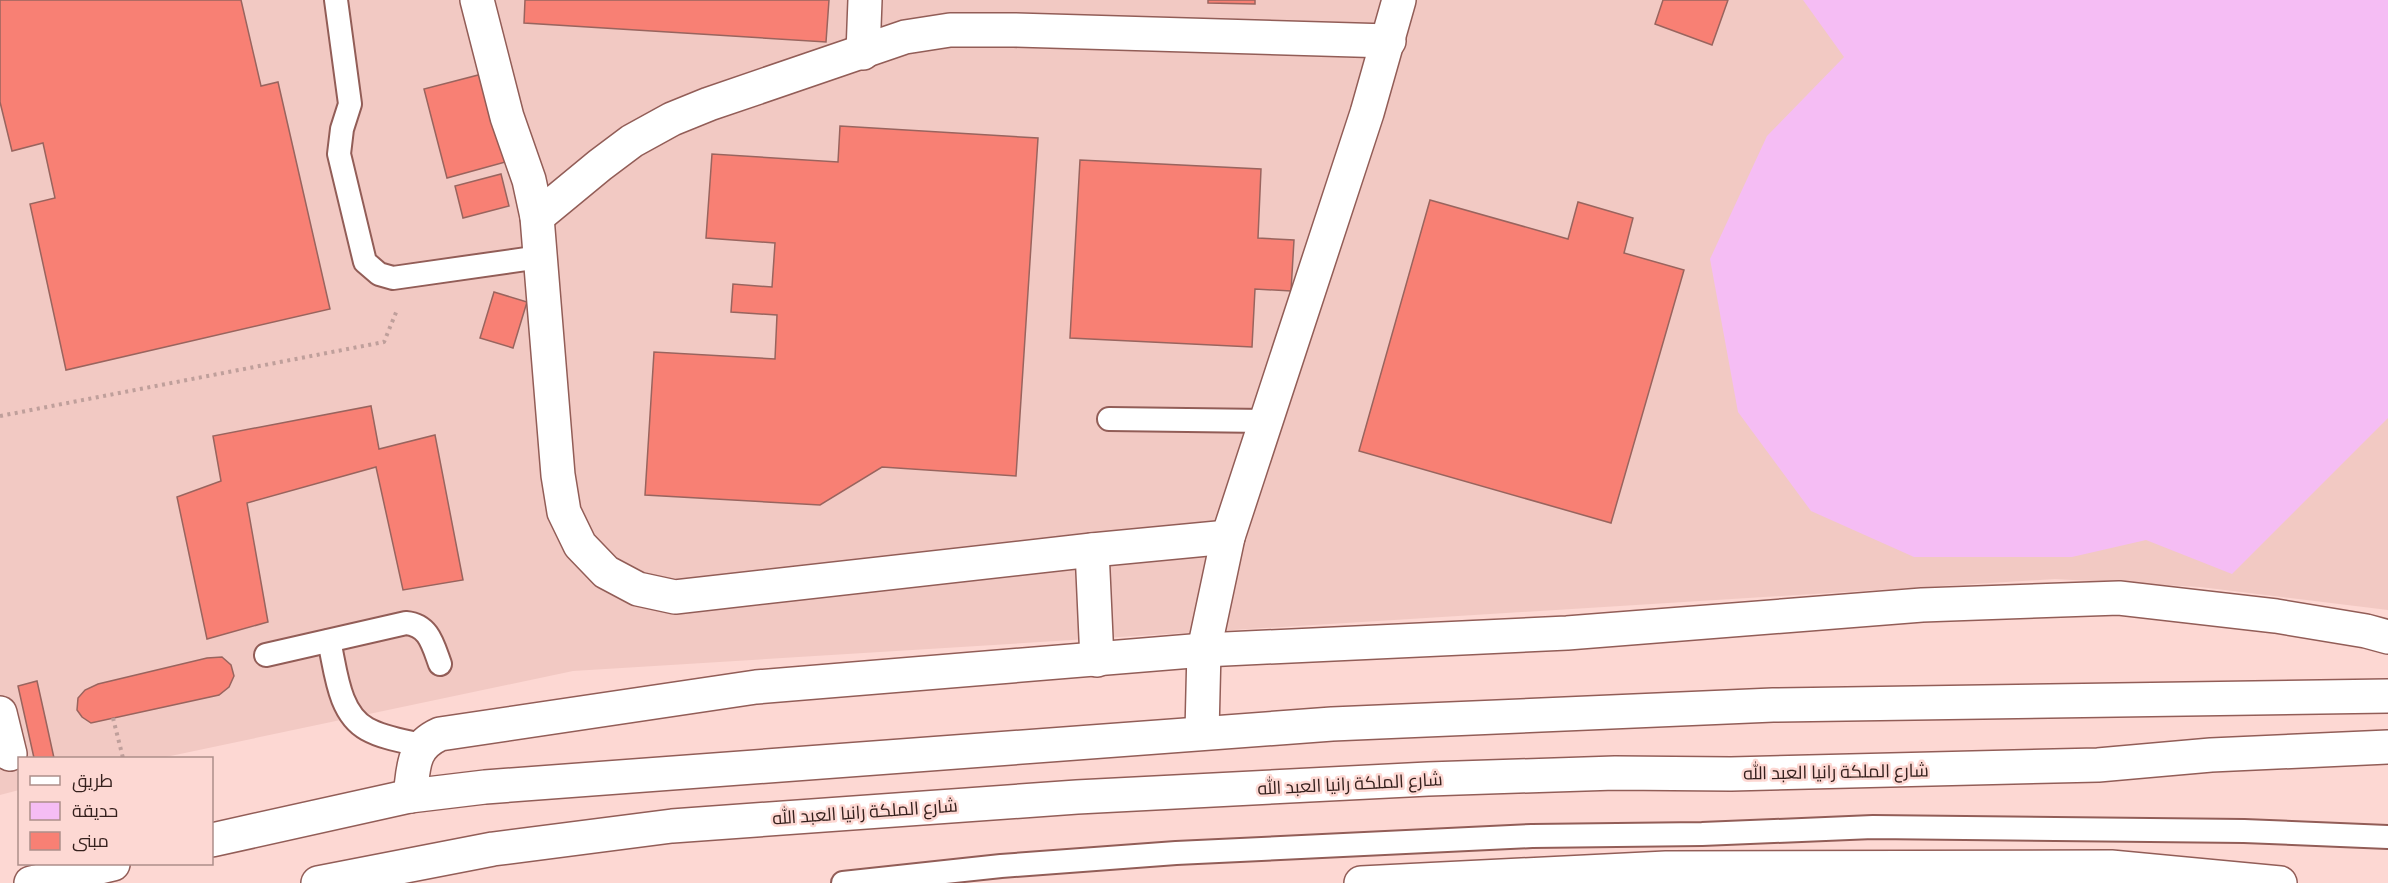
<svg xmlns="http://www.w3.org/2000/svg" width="2388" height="883" font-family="'Exo 2',Cairo,sans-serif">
  <rect width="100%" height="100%" fill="#fdd8d3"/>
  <path fill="#f2c9c3" d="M0,0H2388V610L2200,587L2055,579L573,671L161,758H20L19,790L0,795Z"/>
  <path fill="#f5bdf4" d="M1803,0H2388V418L2232,574L2146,540L2072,557H1914L1811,511L1738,412L1710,259L1767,136L1844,57Z"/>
  <g fill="#f88074" stroke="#99645e" stroke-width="1.5">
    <path d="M0,0H241L261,86L278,82L330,309L66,370L30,204L55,198L43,143L12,151L0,102Z"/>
    <path d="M525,0H829L826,42L524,23Z"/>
    <path d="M1208,0H1255V4L1208,3Z"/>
    <path d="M1663,0H1728L1712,45L1655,24Z"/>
    <path d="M486,73L509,161L447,178L424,89Z"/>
    <path d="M840,126L1038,138L1016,476L882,467L820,505L645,495L654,352L775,359L777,315L731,312L733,284L772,287L775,243L706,238L712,154L838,162Z"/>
    <path d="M1080,160L1261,169L1258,238L1294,240L1291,291L1255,289L1252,347L1070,338Z"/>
    <path d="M501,174L509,206L463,218L455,186Z"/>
    <path d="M1430,200L1568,239L1578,202L1633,218L1624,253L1684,270L1611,523L1359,451Z"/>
    <path d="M494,292L527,302L513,348L480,338Z"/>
    <path d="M371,406L379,449L435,435L463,580L403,590L376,467L247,503L268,622L207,639L177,497L221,481L213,436Z"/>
    <path d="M222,657L231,665L234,676L229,687L219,695L91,723L82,717L77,710L78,698L85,690L98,684L207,658Z"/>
    <path d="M37,681L47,726L54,758H34L18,686Z"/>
  </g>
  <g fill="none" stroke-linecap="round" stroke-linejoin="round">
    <g stroke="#925d57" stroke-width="26">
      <g id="service">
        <path d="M336,0L350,104L342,129L339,154L365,262L379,274L393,278L540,257"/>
        <path d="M1109,419L1265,421"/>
        <path d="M329,641C336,670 338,713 367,729C383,738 404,741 421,745"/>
        <path d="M266,655L406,623C429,625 433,645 440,664"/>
        <path d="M843,883L1001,866L1176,853L1532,836L1702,834L1873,827L2244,831L2388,837"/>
      </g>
    </g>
    <g stroke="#925d57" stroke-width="36">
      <g id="minor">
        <path d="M477,0L507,117L529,180L537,217L558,475L564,512L580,545L606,572L638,589L675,597L1092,550L1228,537"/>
        <path d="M863,53L865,0"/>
        <path d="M537,217L600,165L632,141L672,119L709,104L905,37L950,30H1014L1389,41"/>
        <path d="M1092,550L1097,660"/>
        <path d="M0,713L10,754"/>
        <path d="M1202,732L1204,650L1228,537L1367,113L1399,0"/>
        <path d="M410,796C414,768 411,747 440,734L756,687L1204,650L1567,633L1922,605L2119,598L2276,616L2366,631L2388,637"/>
        <path d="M212,840L410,796L485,787L1332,724L1773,705L2388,696"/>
        <path d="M31,883L113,864"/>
      </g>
    </g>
    <g stroke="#925d57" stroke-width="36">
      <g id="primary">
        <path d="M318,883L493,849L672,826L1077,797L1428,779L1615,773L1731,774L2098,765L2211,755L2388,747"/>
        <path d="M1361,883L1666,868L2111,867L2280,883"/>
      </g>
    </g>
    <g stroke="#bf9f9b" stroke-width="4" stroke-dasharray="3 4.5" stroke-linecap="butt">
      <path d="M0,416L384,342L397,310"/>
      <path d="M113,718L123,758"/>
    </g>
    <use href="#service" stroke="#fff" stroke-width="22"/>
    <use href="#minor" stroke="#fff" stroke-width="33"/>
    <use href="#primary" stroke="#fff" stroke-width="33"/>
  </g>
  <g text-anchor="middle" stroke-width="5" stroke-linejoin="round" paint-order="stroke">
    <g font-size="18" fill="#35201d" stroke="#fdd8d3">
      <text transform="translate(1836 772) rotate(-1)" y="6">شارع الملكة رانيا العبد الله</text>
      <text transform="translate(1350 784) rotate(-3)" y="6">شارع الملكة رانيا العبد الله</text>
      <text transform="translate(865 812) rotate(-4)" y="6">شارع الملكة رانيا العبد الله</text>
    </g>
  </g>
  <rect x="18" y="757" width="195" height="108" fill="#fdd8d3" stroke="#ad8e8a" stroke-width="1.5"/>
  <rect x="30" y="776" width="30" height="9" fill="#ffffff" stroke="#ad8e8a" stroke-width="1.5"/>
  <text x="72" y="787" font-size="18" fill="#35201d">طريق</text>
  <rect x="30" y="802" width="30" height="18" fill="#f5bdf4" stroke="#ad8e8a" stroke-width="1.5"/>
  <text x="72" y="817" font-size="18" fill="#35201d">حديقة</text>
  <rect x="30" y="832" width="30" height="18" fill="#f88074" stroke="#ad8e8a" stroke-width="1.5"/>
  <text x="72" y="847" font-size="18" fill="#35201d">مبنى</text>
</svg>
